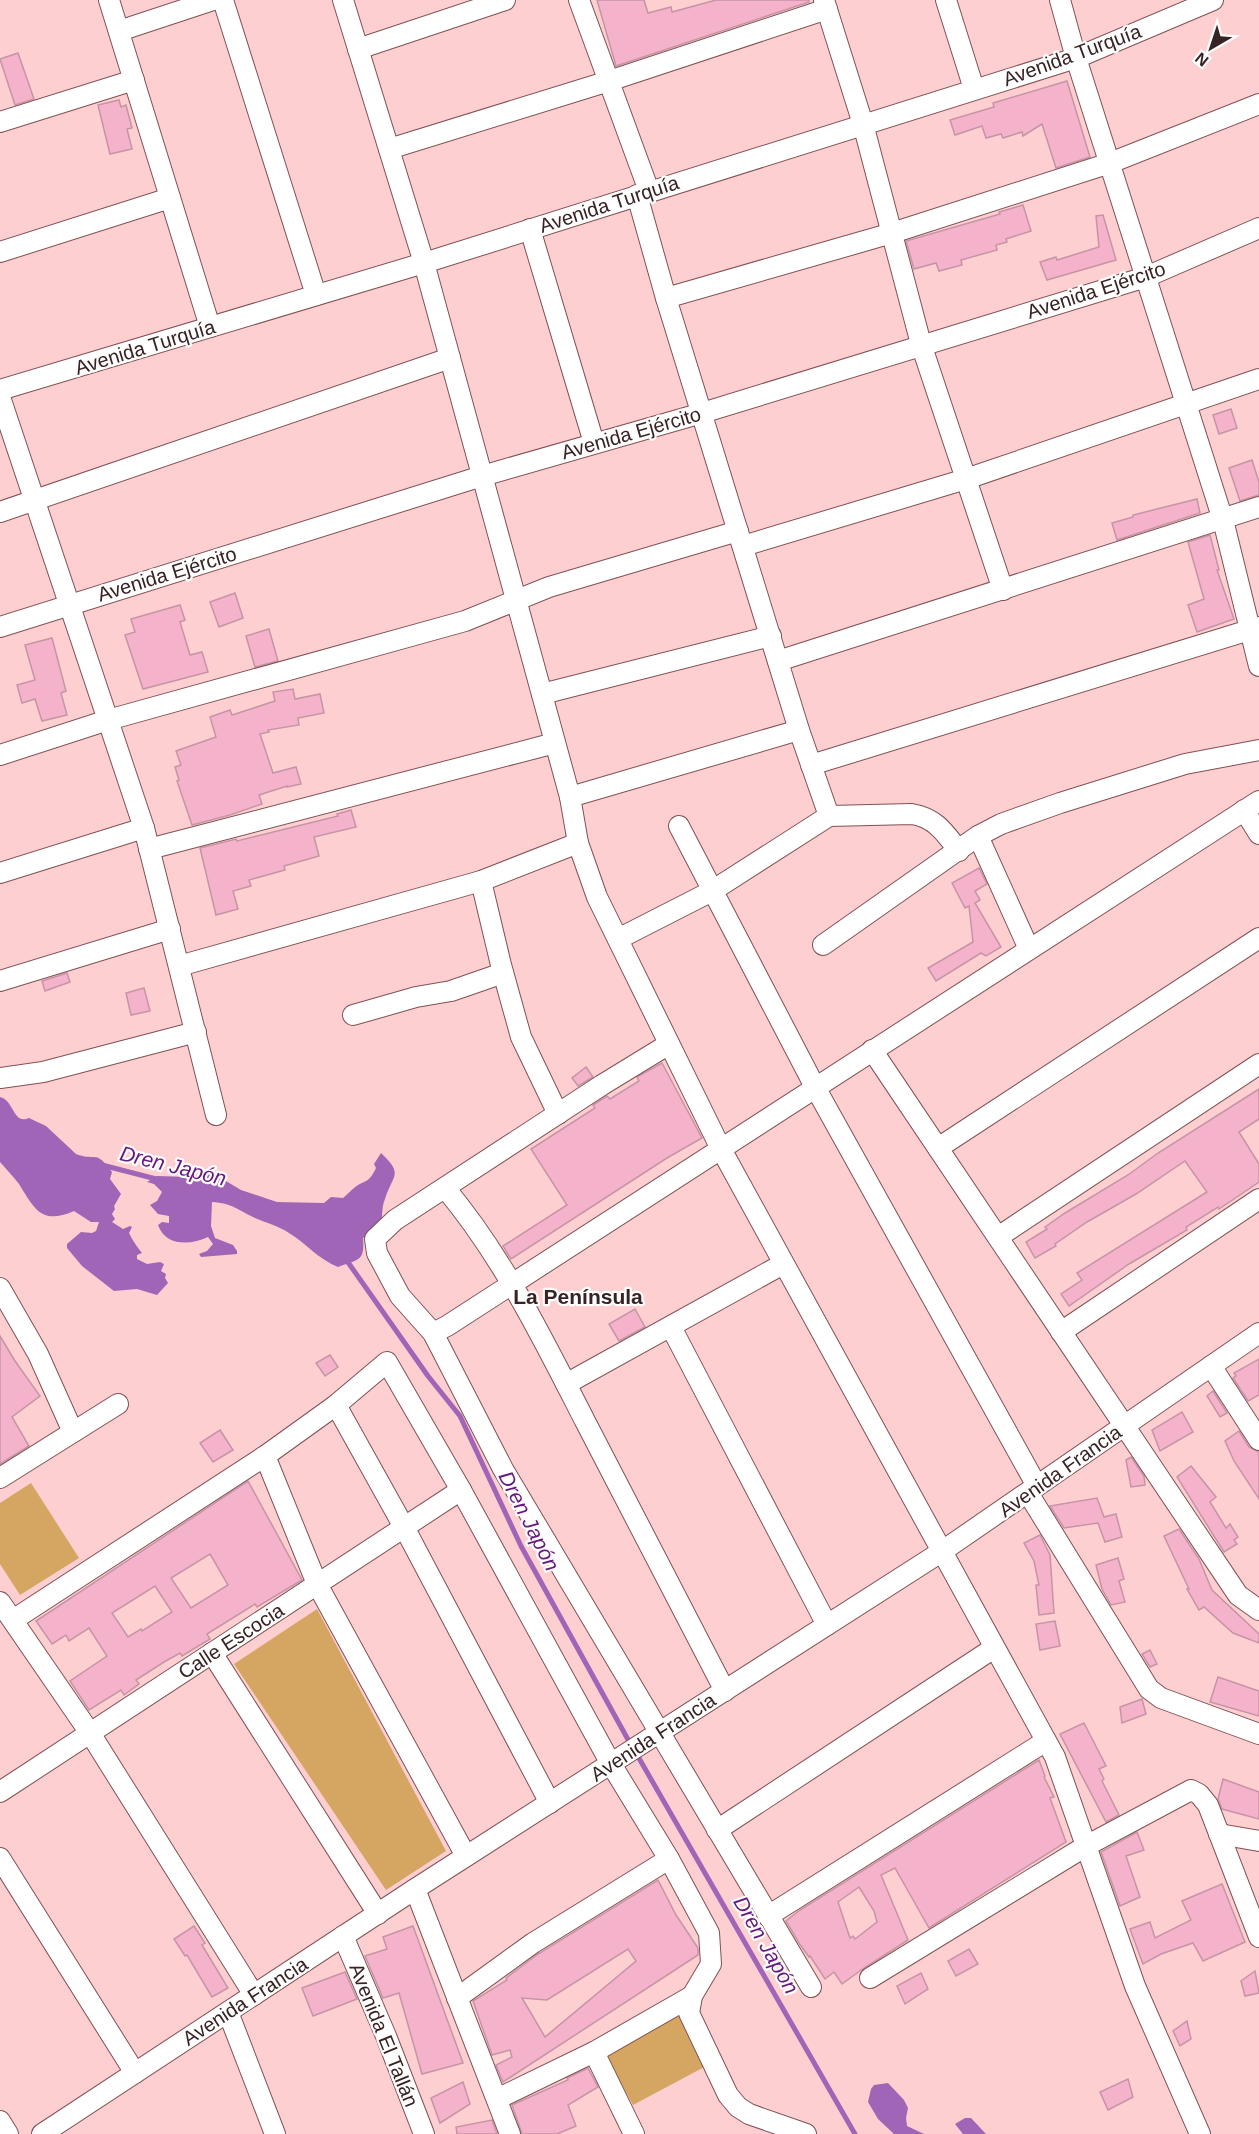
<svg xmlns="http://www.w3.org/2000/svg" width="1259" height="2134" font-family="Helvetica,sans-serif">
  <rect width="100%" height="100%" fill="#fdcfd1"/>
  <g fill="#d5a662">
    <path d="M31,1483L79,1558L20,1595L0,1564V1503Z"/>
    <path d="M317,1609L446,1851L386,1890L234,1664Z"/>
    <path d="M680,2015L708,2065L633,2105L605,2055Z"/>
  </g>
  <g fill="#a065b7">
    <path d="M0,1097C14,1100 13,1125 29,1118L46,1126L76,1154C96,1162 95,1148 112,1172L110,1179L121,1194L114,1206L115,1209L112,1214L115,1219L112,1222L123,1229L130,1226L132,1227L129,1233C133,1241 137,1247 142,1253L137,1255V1259L147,1264L160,1262L164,1264L161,1271L166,1274L165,1278L168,1283L157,1295L137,1289L114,1291L82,1266L67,1248V1244L81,1232L92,1233L96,1231L99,1222H91L74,1211C42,1225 35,1210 19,1184C13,1176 6,1169 0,1162Z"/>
    <path d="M381,1153C404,1175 393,1174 385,1199C382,1206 382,1215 382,1223L363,1238C365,1262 358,1259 338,1267C318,1259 307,1244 289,1233C279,1226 266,1223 255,1218C238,1210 232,1203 212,1202L211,1226L215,1238L233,1245L237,1251V1254L201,1257L199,1254L207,1251L213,1244L208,1237C191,1245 166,1247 158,1225L162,1222L169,1223V1216L158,1214L150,1205L157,1201L162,1192L154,1184L147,1182L157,1176L189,1177L201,1174L216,1175L241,1190L277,1202L324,1203L331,1197L343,1198C347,1195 350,1191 354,1188C365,1179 368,1185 376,1168L374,1164Z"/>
    <path d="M888,2083L904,2100L908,2108L906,2118L907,2126L924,2134H894L878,2119L868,2102L871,2089L874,2085Z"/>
    <path d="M965,2118H971L986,2134H963L955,2124Z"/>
  </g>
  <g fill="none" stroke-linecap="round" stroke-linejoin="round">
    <g stroke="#a065b7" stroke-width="5">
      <path d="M102,1165L160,1180"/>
      <path d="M345,1258L428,1376L460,1416L521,1546L631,1745"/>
      <path d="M636,1753L855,2134"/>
    </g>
  </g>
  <g fill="#f4b3ca" stroke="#c694a6" stroke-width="1.5" fill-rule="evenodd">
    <path d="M597,0H644L648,13L671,7L672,12L716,0H809V2L616,66Z"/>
    <path d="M18,53L34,99L15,105L0,59Z"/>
    <path d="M1067,81L1090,157L1056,168L1042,124L1023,136L1022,132L1003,138L1001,134L986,138L982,126L955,135L950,120L994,107L993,103Z"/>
    <path d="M119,100L121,107L126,105L132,128L127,129L132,149L110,154L98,105Z"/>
    <path d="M1023,205L1031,231L1006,239L1007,242L996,245L997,250L961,260L962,265L939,271L936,263L914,269L906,241L1000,214L999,212Z"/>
    <path d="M1103,215L1116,260L1047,280L1040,262L1056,257L1057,260L1099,247L1096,216Z"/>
    <path d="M1231,409L1237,428L1219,434L1213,415Z"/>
    <path d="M1252,460L1259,482V495L1240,501L1229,468Z"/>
    <path d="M1197,499L1200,513L1117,540L1112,523L1133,517V515Z"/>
    <path d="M1210,535L1219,570H1217L1234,619L1197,632L1188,605L1204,599L1188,542Z"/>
    <path d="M235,593L243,618L219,627L210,602Z"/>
    <path d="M180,605L185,620L180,622L190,655L202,652L208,672L143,689L125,635L135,632L131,619Z"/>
    <path d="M269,629L278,661L255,667L246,636Z"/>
    <path d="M52,638L66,691L61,693L67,715L42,721L35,699L22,703L17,685L35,680L25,645Z"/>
    <path d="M293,689L295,699L320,694L324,713L298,718L299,725L268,730L269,732L260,734L273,773L296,767L301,784L287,787V786L259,795L262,804L230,815L192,825L177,781L179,780L175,767L181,765L176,751L216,737L210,717L230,710L232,715L275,701L273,692Z"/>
    <path d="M351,810L356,827L314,837L319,856L284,866L285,870L249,880L251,886L233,891L238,909L216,915L200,848L236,839L237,841L338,816L337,814Z"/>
    <path d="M979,868L987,884L975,891L980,900L975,903L1001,947L986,956L981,953L936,981L928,968L973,942L969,906L965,908L952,883Z"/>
    <path d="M67,973L70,982L45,991L42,981Z"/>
    <path d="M144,988L150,1011L131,1015L126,993Z"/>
    <path d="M662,1063L702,1138L667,1158L511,1259L503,1246L567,1205L531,1149L595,1108L593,1105L607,1096L610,1099L639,1081L637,1077Z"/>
    <path d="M586,1067L593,1077L578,1086L572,1078Z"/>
    <path d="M1259,1089V1119L1239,1132L1259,1164V1182L1219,1209L1218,1207L1186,1227L1187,1230L1129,1264L1069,1306L1061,1294L1082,1280L1077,1273L1207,1192L1185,1161L1136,1194L1087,1222L1055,1244L1056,1246L1035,1258L1026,1242L1047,1229L1045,1227L1065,1213L1128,1175L1158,1153Z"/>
    <path d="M635,1309L645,1327L619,1341L609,1324Z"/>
    <path d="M0,1336L15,1361L40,1396L12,1417L29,1446L0,1464Z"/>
    <path d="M330,1355L338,1367L325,1376L316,1363Z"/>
    <path d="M1259,1359V1395L1248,1401L1233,1378L1236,1376L1234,1373Z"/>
    <path d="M1213,1391L1227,1413L1220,1417L1207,1396Z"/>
    <path d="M1182,1412L1193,1432L1160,1451L1152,1430Z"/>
    <path d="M220,1430L233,1450L213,1462L200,1443Z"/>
    <path d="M1239,1431L1249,1447L1259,1452V1499L1234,1461L1225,1441Z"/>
    <path d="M1131,1457L1144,1476L1145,1485L1131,1487L1126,1460Z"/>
    <path d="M1191,1466L1216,1497L1210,1502L1226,1528L1230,1524L1238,1537L1234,1540L1237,1544L1224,1552L1177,1477Z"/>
    <path d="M248,1481L302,1580L257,1607L255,1604L207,1634L210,1639L182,1656L180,1653L164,1662L136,1680L139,1684L124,1695L121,1690L89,1710L70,1681L107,1656L89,1628L69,1641L66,1635L52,1644L36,1621ZM210,1554L228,1585L191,1608L171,1578ZM155,1586L172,1612L142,1631L141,1629L128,1637L112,1613Z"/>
    <path d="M1097,1498L1104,1517L1116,1514L1122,1537L1105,1542L1098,1523L1064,1528L1050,1506Z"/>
    <path d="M1179,1529L1199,1559L1212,1590L1259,1634V1643L1233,1633L1204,1607L1199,1610L1187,1589H1189L1164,1536Z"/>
    <path d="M1040,1535L1050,1555L1054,1613L1039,1615L1036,1585H1039L1034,1561L1024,1543Z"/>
    <path d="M1118,1558L1124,1579L1119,1581L1125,1602L1111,1605L1102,1589L1096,1565Z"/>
    <path d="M1055,1621L1060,1646L1040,1650L1036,1624Z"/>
    <path d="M1150,1650L1157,1664L1150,1667L1142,1654Z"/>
    <path d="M1218,1677L1259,1691V1716L1210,1702Z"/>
    <path d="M1142,1699L1146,1714L1122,1723L1120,1707Z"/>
    <path d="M1084,1723L1106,1766L1099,1769L1104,1779L1102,1781L1119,1815L1106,1822L1060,1734Z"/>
    <path d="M1039,1760L1045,1776L1044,1777L1054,1797L1050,1798L1066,1842L929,1928L895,1868L881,1875L908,1940L864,1968L842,1984L834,1972L825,1979L810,1956L809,1957L799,1943L786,1921L800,1910ZM859,1887L874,1911L877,1922L855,1939L853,1936L850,1938L838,1902Z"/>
    <path d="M1223,1779L1259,1792V1819L1222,1809L1218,1799Z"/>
    <path d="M1137,1832L1144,1850L1126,1856L1140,1897L1120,1906L1101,1852Z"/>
    <path d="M658,1880L676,1915L698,1948V1955L503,2082L496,2065L512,2057L510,2050L492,2055L473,2001L507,1980L506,1978L538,1954ZM628,1949L636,1961L545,2037L522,1998L547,2000Z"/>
    <path d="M1222,1884L1245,1942L1203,1961L1193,1943L1161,1954L1143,1964L1130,1929L1150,1922L1155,1938L1191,1920L1182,1901Z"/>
    <path d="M194,1926L205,1943L202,1945L228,1988L212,1997L187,1955L185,1956L174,1939Z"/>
    <path d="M413,1926L463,2063L422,2074L399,1993L383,1998L365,1956L387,1949L383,1937Z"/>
    <path d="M969,1949L978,1964L956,1976L948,1961Z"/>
    <path d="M1255,1971L1259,1993L1245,1996L1241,1981Z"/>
    <path d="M345,1972L357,1999L313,2016L302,1988Z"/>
    <path d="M921,1973L928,1989L905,2004L897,1986Z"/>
    <path d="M1187,2021L1191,2039L1180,2046L1173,2031Z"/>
    <path d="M588,2068L598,2087L568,2105L576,2126L557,2134H522L512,2105L568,2080L567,2078Z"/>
    <path d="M1128,2079L1133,2097L1108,2110L1100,2092Z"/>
    <path d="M463,2082L470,2104L440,2123L431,2098Z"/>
    <path d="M492,2120L497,2134H457L456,2127Z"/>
  </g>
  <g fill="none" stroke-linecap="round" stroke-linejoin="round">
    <g stroke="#815154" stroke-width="22">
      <g id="minor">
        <path d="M109,0L210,327"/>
        <path d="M223,0L316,295"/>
        <path d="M343,0L424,263L570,797L578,843L597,897L721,1149L1055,1757L1135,1986L1200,2134"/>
        <path d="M579,0L649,191"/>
        <path d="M824,0L863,124L921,344L1003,590"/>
        <path d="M946,0L974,89"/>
        <path d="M1060,0L1076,58L1223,520L1259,666"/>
        <path d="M119,31L213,0"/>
        <path d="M358,49L505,0"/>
        <path d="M0,122L134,80"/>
        <path d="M389,149L609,81L827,9"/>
        <path d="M637,195L666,298L799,730L829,816"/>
        <path d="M530,229L594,443"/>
        <path d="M0,252L170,198"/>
        <path d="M666,298L892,233L1110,163L1259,104"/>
        <path d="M0,390L424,263L1076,58L1213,0"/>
        <path d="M0,397L144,828L216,1115"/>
        <path d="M0,512L450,358"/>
        <path d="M743,546L966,479L1259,379"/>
        <path d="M0,627L482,476L702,413L1146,277L1259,228"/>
        <path d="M778,661L1259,507"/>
        <path d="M542,694L771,636"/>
        <path d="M0,755L108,720L465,621L549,587L738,531"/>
        <path d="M811,765L1259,627"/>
        <path d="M570,797L799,730"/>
        <path d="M1244,810L1259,834"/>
        <path d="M679,826L815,1087L1037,1486"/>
        <path d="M978,836L1029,949"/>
        <path d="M149,849L555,743"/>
        <path d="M0,873L144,828"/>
        <path d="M481,881L501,965L521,1037L558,1114"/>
        <path d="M618,939L712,891L829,816L912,814C936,818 945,833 959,851"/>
        <path d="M823,945L978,836L1001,824L1060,803L1185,764L1259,750"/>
        <path d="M179,966L481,881L578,843"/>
        <path d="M0,981L170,929"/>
        <path d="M353,1015L416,997L451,991L503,973"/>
        <path d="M669,1044L602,1085L395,1220L375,1239L377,1253L400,1296L433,1333L503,1469L811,1987"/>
        <path d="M872,1050L1238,1595L1259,1610"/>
        <path d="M0,1078L43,1072L196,1032"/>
        <path d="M938,1148L1259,938"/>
        <path d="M445,1188C503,1257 544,1341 585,1421C631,1511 678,1601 725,1691"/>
        <path d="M998,1237L1259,1064"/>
        <path d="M0,1288L38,1354L73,1432"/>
        <path d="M671,1327L827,1625"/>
        <path d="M1061,1332L1259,1199"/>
        <path d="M433,1333L447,1326L1259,801"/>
        <path d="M1211,1366L1259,1440"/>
        <path d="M566,1384L783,1264"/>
        <path d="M336,1405L404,1527L550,1803"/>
        <path d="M265,1456L317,1584L466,1856"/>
        <path d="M0,1478L118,1404"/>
        <path d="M1028,1493L1149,1689L1161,1698L1259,1734"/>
        <path d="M0,1602L90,1733L254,1995"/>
        <path d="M13,1620L265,1456L336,1405L387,1362L461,1490L611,1764L669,1859L709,1933L711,1964L692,1996L689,2013L728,2095L738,2107L749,2114L806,2134"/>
        <path d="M212,1653L378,1914"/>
        <path d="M0,1792L461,1490"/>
        <path d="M717,1830L994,1648"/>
        <path d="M1219,1834L1259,1841"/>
        <path d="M0,1858L135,2073"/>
        <path d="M415,1889L510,2134"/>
        <path d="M768,1916L1046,1741"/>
        <path d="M343,1936L386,2036L424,2134"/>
        <path d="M870,1978L1086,1846L1191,1790L1199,1794L1208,1805L1259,1937"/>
        <path d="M457,1998L533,1943L669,1859"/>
        <path d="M228,2012L275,2134"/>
        <path d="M594,2052L634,2134"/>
        <path d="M497,2099L594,2052L692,1996"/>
        <path d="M0,2121L8,2134"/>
        <path d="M42,2134L415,1889L941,1552L1259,1333"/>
      </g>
    </g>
    <use href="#minor" stroke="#fff" stroke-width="20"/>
  </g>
  <g text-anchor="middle" stroke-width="4.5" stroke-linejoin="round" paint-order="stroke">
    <g font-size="20" fill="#382324" stroke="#fdfdfd">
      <text transform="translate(1072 55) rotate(-20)" y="7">Avenida Turquía</text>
      <text transform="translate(609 204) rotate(-18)" y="7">Avenida Turquía</text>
      <text transform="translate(1096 290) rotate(-18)" y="7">Avenida Ejército</text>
      <text transform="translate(145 347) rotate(-17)" y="7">Avenida Turquía</text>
      <text transform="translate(631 433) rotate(-16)" y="7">Avenida Ejército</text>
      <text transform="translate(167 574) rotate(-17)" y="7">Avenida Ejército</text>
      <text transform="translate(1060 1471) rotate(-35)" y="7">Avenida Francia</text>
      <text transform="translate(231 1641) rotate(-33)" y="7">Calle Escocia</text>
      <text transform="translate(653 1737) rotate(-33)" y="7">Avenida Francia</text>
      <text transform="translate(245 2001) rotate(-33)" y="7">Avenida Francia</text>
      <text transform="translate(384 2035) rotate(68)" y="7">Avenida El Tallán</text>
    </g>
    <g font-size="21" font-style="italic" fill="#65187f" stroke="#fdfdfd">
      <text transform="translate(173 1166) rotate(14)" y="7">Dren Japón</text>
      <text transform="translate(529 1521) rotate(63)" y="7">Dren Japón</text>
      <text transform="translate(766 1945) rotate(60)" y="7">Dren Japón</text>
    </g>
    <g font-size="21" font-weight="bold" fill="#382324" stroke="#fdfdfd">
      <text x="578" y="1304">La Península</text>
    </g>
  </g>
  <g transform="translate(1211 48) rotate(219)" stroke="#fdfdfd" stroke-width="4.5" paint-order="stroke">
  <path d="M0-4.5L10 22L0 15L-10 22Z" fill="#382324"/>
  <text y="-9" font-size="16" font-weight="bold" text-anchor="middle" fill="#382324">N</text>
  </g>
</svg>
